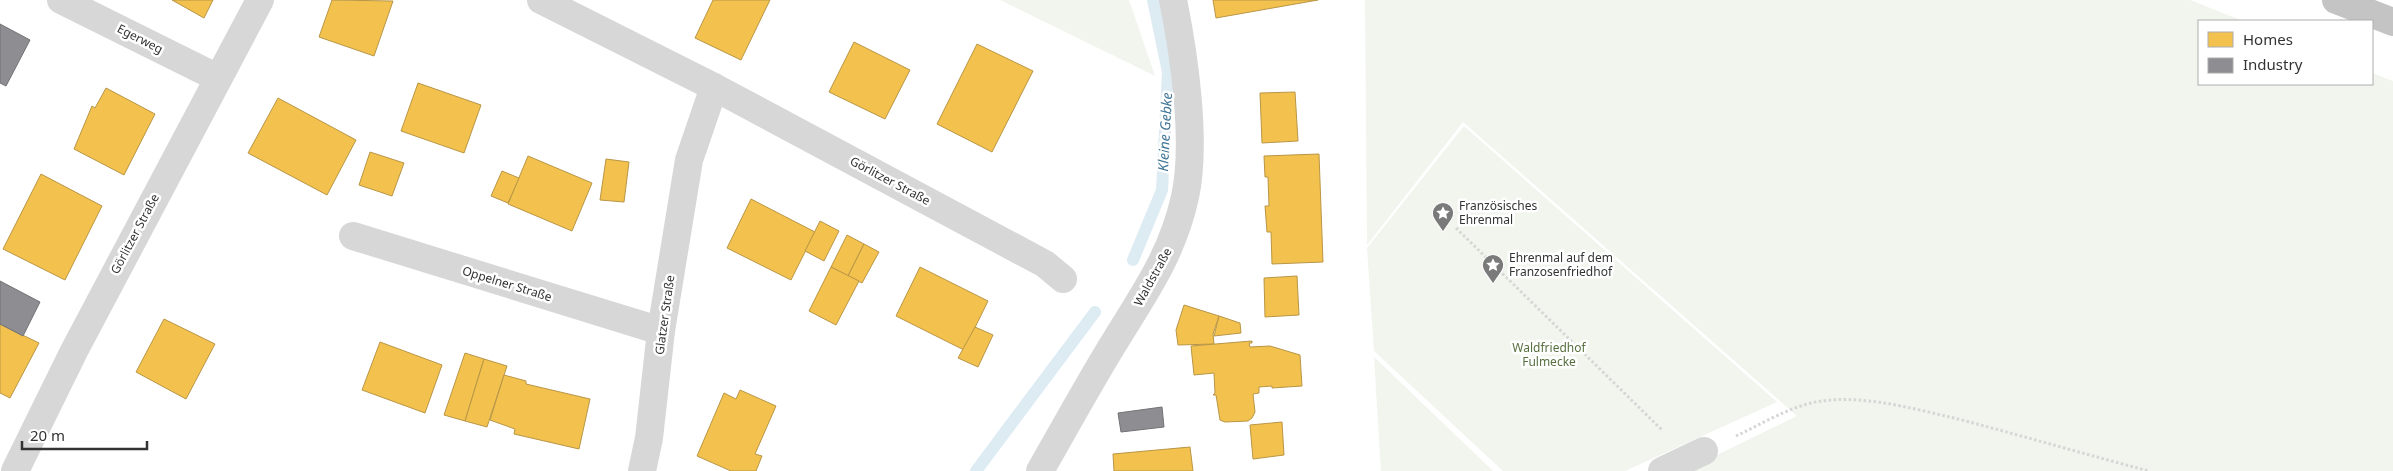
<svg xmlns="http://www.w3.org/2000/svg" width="2393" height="471" font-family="'Noto Sans',sans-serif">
  <rect width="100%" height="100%" fill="#fff"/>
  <g fill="#f1f5ed">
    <path d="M1000,0H1129L1155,76Z"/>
    <path d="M1365,0H2190L2243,21H2199V84H2372V73L2393,81V471H1684L1797,416L1463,122L1367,245Z"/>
    <path d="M1464,126L1777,402L1625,471H1503L1374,351L1367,248Z"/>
    <path d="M1374,357L1493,471H1381Z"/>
  </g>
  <g fill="#f2c14e" stroke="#b99646">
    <path d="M172,0H213L204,18Z"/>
    <path d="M332,0L393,1L374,56L319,37Z"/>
    <path d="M713,0H770L741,60L695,38Z"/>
    <path d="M1213,0H1318L1216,18Z"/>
    <path d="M854,42L910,70L885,119L829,92Z"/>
    <path d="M977,44L1033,71L992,152L937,124Z"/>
    <path d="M418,83L481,105L464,153L401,131Z"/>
    <path d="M106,88L155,114L124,175L74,149L92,106L95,108Z"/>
    <path d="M1295,92L1298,141L1262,143L1260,93Z"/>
    <path d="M278,98L356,140L327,195L248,153Z"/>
    <path d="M370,152L404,163L392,196L359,185Z"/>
    <path d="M1319,154L1323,262L1272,264L1271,232H1267L1265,206H1269L1268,177H1265L1264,156Z"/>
    <path d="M528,156L592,183L572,231L508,204Z"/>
    <path d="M606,159L629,162L624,202L600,200Z"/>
    <path d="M502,171L519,178L508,203L491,196Z"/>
    <path d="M41,174L102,206L65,280L3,249Z"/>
    <path d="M751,199L815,232L791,280L727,248Z"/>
    <path d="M820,221L839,231L824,261L805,251Z"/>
    <path d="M847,235L864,244L848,276L831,267Z"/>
    <path d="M864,244L879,252L862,283L848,276Z"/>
    <path d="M831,267L859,281L836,325L809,311Z"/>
    <path d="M920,267L988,301L964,350L896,316Z"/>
    <path d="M1297,276L1299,315L1265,317L1264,278Z"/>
    <path d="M1184,305L1219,316L1213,334L1214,344L1178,345L1176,330Z"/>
    <path d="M1219,316L1240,323L1241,333L1214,336Z"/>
    <path d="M164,319L215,344L186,399L136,372Z"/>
    <path d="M0,324L39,343L10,398L0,393Z"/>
    <path d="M975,327L993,335L978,367L958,358Z"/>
    <path d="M1252,341V343H1249L1250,347L1270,346L1300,355L1302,386L1272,388V386L1259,387V393L1253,394L1255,412L1252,418L1248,421L1225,422L1220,420L1216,395H1213L1215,393L1214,373L1194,375L1191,346Z"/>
    <path d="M380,342L442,365L425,413L362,390Z"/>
    <path d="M465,353L484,359L465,421L444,415Z"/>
    <path d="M484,359L507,366L487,427L465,421Z"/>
    <path d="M504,375L526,381V384L590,399L579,449L514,434L515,429L490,420Z"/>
    <path d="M740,390L776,406L755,454L762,456L756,471H731L697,456L724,393L736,399Z"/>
    <path d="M1282,422L1284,455L1253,459L1250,425Z"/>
    <path d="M1190,447L1193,471H1114L1113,454Z"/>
  </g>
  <g fill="#8d8d92" stroke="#727276">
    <path d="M0,24L30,40L6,86L0,83Z"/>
    <path d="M0,281L40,302L23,336L0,324Z"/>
    <path d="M1162,407L1164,427L1121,432L1118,413Z"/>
  </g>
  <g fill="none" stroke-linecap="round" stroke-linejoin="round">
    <g stroke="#ddebf3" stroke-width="12">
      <path d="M1133,260L1162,190L1168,72L1153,0"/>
      <path d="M976,471L1095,312"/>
    </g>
    <g stroke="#d6d6d6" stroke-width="3" stroke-dasharray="2.5 2.5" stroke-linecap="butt">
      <path d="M1456,228L1663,431"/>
      <path d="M1736,436C1766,422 1796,402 1831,400C1872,397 1915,409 1954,418C2020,435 2084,454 2149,471"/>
    </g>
    <g stroke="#d7d7d7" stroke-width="28">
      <path d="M61,0L218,78"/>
      <path d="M541,0L714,87"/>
      <path d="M353,236L661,331"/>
      <path d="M15,471L74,351L260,0"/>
      <path d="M642,471L649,438L661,331L689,160L714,87L1045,264L1063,279"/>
      <path d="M1040,471C1064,429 1087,387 1112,346C1143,295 1172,256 1185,197C1197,142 1184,54 1173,0"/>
      <path d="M1662,471L1704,451"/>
    </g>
    <path stroke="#c4c4c4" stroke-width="28" d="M2336,0L2393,22"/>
  </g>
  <defs>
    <g id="sight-pin" transform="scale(1.125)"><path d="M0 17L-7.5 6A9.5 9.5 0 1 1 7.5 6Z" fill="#7a7a7a" stroke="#fff"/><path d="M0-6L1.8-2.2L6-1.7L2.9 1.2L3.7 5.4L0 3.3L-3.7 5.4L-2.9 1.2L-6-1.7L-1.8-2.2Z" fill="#fff"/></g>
  </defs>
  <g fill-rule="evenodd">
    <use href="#sight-pin" x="1443" y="213"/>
    <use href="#sight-pin" x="1493" y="265"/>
  </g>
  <g text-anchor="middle" stroke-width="5" stroke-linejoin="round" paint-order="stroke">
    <g font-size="12" fill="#333" stroke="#fff">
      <text transform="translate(140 39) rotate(27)" y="4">Egerweg</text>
      <text transform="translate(890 181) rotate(28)" y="4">Görlitzer Straße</text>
      <text transform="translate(135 234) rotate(-62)" y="4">Görlitzer Straße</text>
      <text transform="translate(1153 277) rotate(-61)" y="4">Waldstraße</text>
      <text transform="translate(507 284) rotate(17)" y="4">Oppelner Straße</text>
      <text transform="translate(665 315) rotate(-82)" y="4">Glatzer Straße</text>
    </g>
    <g font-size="12" fill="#333" stroke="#fff" text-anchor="start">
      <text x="1459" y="210">Französisches<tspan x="1459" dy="14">Ehrenmal</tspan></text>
      <text x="1509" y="262">Ehrenmal auf dem<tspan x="1509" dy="14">Franzosenfriedhof</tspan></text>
    </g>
    <g font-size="12" fill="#56703f" stroke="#fff">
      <text x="1549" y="352">Waldfriedhof<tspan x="1549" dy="14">Fulmecke</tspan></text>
    </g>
    <g font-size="14" font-style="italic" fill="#3f7597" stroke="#fff">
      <text transform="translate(1165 132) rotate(-87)" y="5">Kleine Gebke</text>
    </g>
  </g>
  <rect x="2198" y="20" width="175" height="65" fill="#ffffff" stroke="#adadad"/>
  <rect x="2208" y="32" width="25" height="15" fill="#f2c14e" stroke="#adadad"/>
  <text x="2243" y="45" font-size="15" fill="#333333">Homes</text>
  <rect x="2208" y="58" width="25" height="15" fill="#8d8d92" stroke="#adadad"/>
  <text x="2243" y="70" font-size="15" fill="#333333">Industry</text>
  <path d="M22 441v8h125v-8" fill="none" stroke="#333333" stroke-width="2.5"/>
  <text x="30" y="441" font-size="15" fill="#333333" stroke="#ffffff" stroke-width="4" paint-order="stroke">20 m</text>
</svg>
